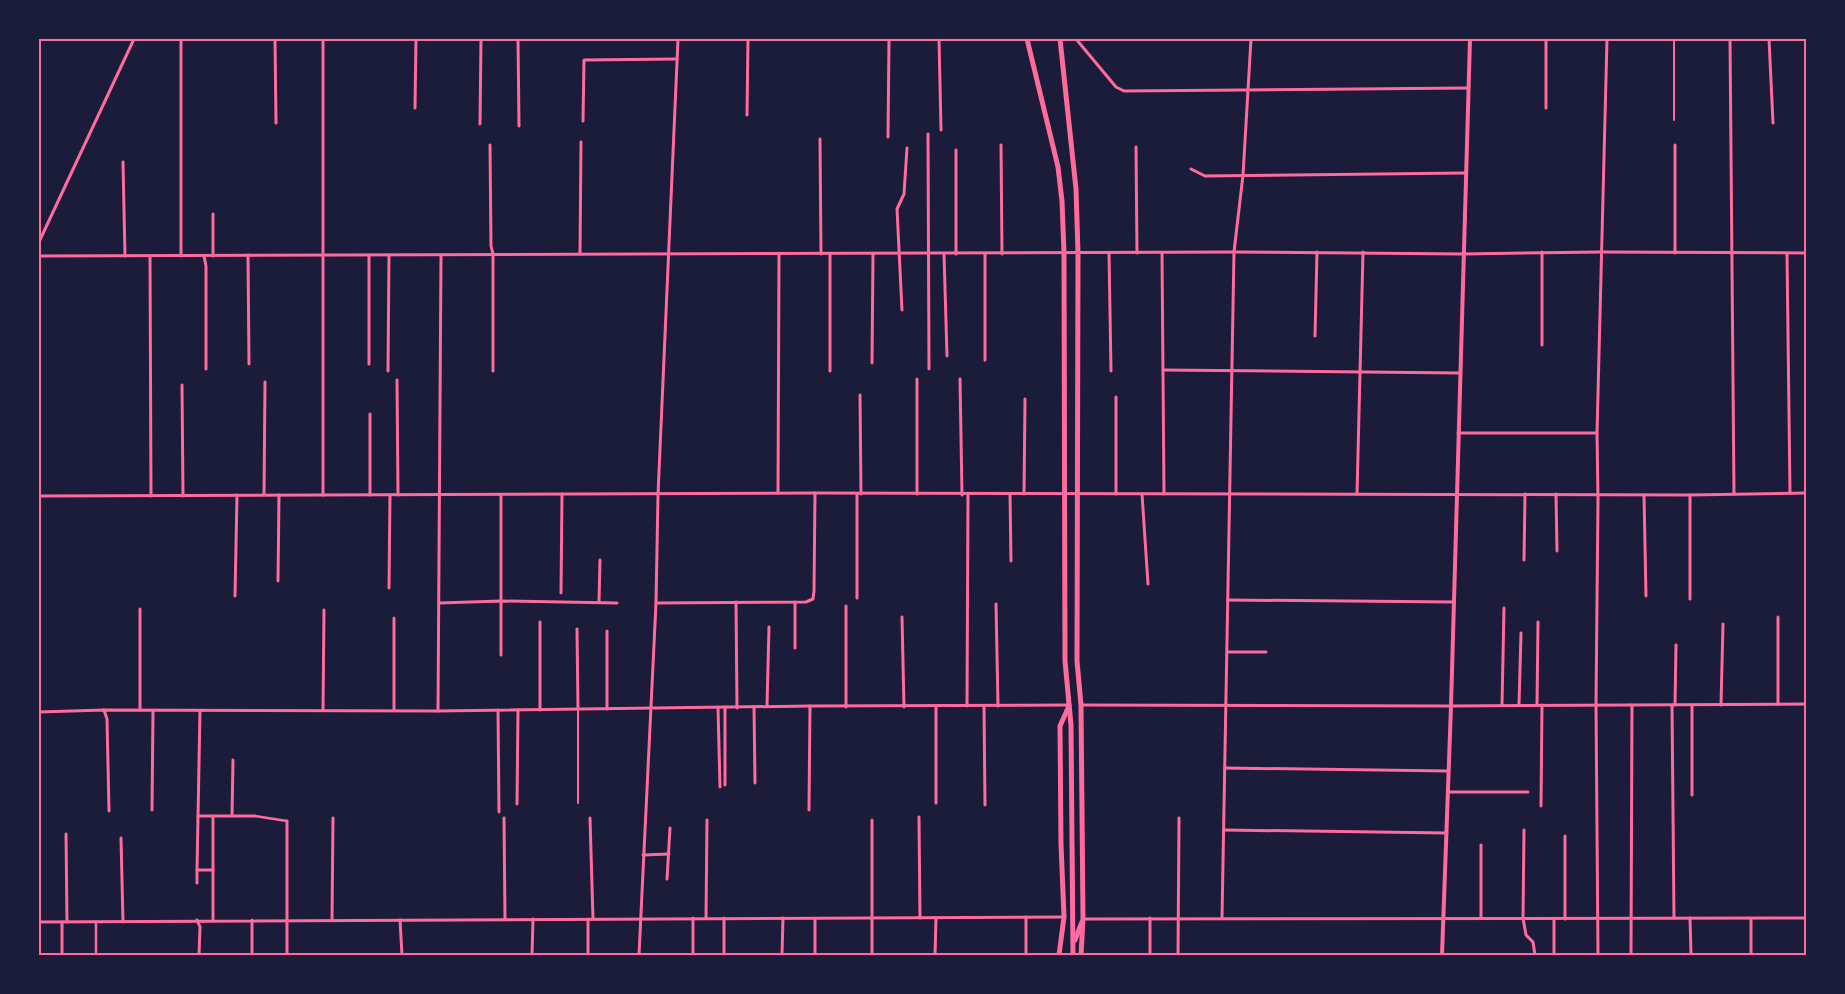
<svg xmlns="http://www.w3.org/2000/svg" width="1845" height="994" font-family="'Asap Condensed',sans-serif">
  <rect width="100%" height="100%" fill="#1b1b3a"/>
  <g fill="none" stroke-linecap="round" stroke-linejoin="round">
    <g stroke="#ff6b9d" stroke-width="2">
      <path d="M1674,120V39"/>
      <path d="M578,803V709"/>
    </g>
    <g stroke="#ff6b9d" stroke-width="2.5">
      <path d="M255,816L287,821"/>
      <path d="M96,922V955"/>
    </g>
    <g stroke="#ff6b9d" stroke-width="3">
      <path d="M181,39V256"/>
      <path d="M275,39L276,123"/>
      <path d="M518,39L519,126"/>
      <path d="M939,39L941,130"/>
      <path d="M1076,39L1116,87L1124,91L1468,88"/>
      <path d="M1546,39V108"/>
      <path d="M1730,39L1734,494"/>
      <path d="M1769,39L1773,123"/>
      <path d="M415,108L416,39"/>
      <path d="M747,115L748,39"/>
      <path d="M583,121L584,60L677,59"/>
      <path d="M480,124L481,39"/>
      <path d="M928,134L929,369"/>
      <path d="M888,137L889,39"/>
      <path d="M820,139L821,254"/>
      <path d="M490,145L491,246L493,254V371"/>
      <path d="M1001,145L1002,254"/>
      <path d="M1136,147L1137,253"/>
      <path d="M956,150V254"/>
      <path d="M123,162L125,256"/>
      <path d="M1191,169L1205,176L1465,173"/>
      <path d="M213,214V256"/>
      <path d="M39,242L134,39"/>
      <path d="M1109,253L1111,371"/>
      <path d="M1162,253L1164,494"/>
      <path d="M1675,253V145"/>
      <path d="M580,254L581,142"/>
      <path d="M944,254L947,356"/>
      <path d="M985,254V360"/>
      <path d="M1787,254L1790,493"/>
      <path d="M248,255L249,364"/>
      <path d="M369,255V364"/>
      <path d="M39,256L1234,252L1463,254L1600,252L1806,253"/>
      <path d="M150,256L151,496"/>
      <path d="M204,256L206,266V369"/>
      <path d="M902,310L897,209L904,194L907,148"/>
      <path d="M1315,336L1317,252"/>
      <path d="M1542,345V252"/>
      <path d="M872,363L873,254"/>
      <path d="M1163,370L1460,373"/>
      <path d="M388,371L389,255"/>
      <path d="M830,371V254"/>
      <path d="M960,379L962,495"/>
      <path d="M397,380L398,495"/>
      <path d="M182,385L183,496"/>
      <path d="M860,395L861,494"/>
      <path d="M1116,397V494"/>
      <path d="M370,414V495"/>
      <path d="M1458,433H1597"/>
      <path d="M778,493L779,254"/>
      <path d="M857,494V598"/>
      <path d="M917,494V379"/>
      <path d="M1010,494L1011,561"/>
      <path d="M1024,494L1025,399"/>
      <path d="M1142,494L1148,584"/>
      <path d="M1357,494L1363,252"/>
      <path d="M1556,494L1557,551"/>
      <path d="M264,495L265,382"/>
      <path d="M323,495V39"/>
      <path d="M501,495V655"/>
      <path d="M1644,495L1646,596"/>
      <path d="M1690,495V599"/>
      <path d="M39,496L815,493L1690,495L1806,493"/>
      <path d="M1524,560L1525,494"/>
      <path d="M278,581L279,495"/>
      <path d="M389,588L390,495"/>
      <path d="M561,593L562,494"/>
      <path d="M235,596L237,495"/>
      <path d="M1228,600L1454,602"/>
      <path d="M599,602L600,560"/>
      <path d="M736,602L737,708"/>
      <path d="M795,602V648"/>
      <path d="M439,603L501,601L617,603"/>
      <path d="M656,603L806,602L813,599L814,591L815,493"/>
      <path d="M996,604L998,706"/>
      <path d="M846,606V707"/>
      <path d="M902,617L904,707"/>
      <path d="M394,618V710"/>
      <path d="M577,629L578,709"/>
      <path d="M607,631V709"/>
      <path d="M1228,652H1266"/>
      <path d="M1778,704V617"/>
      <path d="M1081,705L1451,706L1806,704"/>
      <path d="M1502,705L1504,608"/>
      <path d="M1519,705L1521,633"/>
      <path d="M1537,705L1538,622"/>
      <path d="M1672,705L1674,918"/>
      <path d="M1675,705L1676,645"/>
      <path d="M1692,705V795"/>
      <path d="M1721,705L1723,624"/>
      <path d="M767,706L769,627"/>
      <path d="M967,706L968,495"/>
      <path d="M984,706L985,805"/>
      <path d="M725,707V785"/>
      <path d="M754,707L755,783"/>
      <path d="M718,708L720,787"/>
      <path d="M104,710L107,719L109,811"/>
      <path d="M140,710V609"/>
      <path d="M323,710L324,610"/>
      <path d="M498,710L499,812"/>
      <path d="M540,710V622"/>
      <path d="M200,711L197,870H213V920"/>
      <path d="M438,711L441,255"/>
      <path d="M39,712L104,710L438,711L810,706L1069,705"/>
      <path d="M1225,768L1448,771"/>
      <path d="M1448,792H1528"/>
      <path d="M936,803V707"/>
      <path d="M517,804L518,710"/>
      <path d="M1541,806L1542,705"/>
      <path d="M152,810L153,711"/>
      <path d="M809,810L810,706"/>
      <path d="M198,816H255"/>
      <path d="M232,816L233,760"/>
      <path d="M919,817L920,918"/>
      <path d="M504,818L505,919"/>
      <path d="M590,818L593,919"/>
      <path d="M872,820V955"/>
      <path d="M1224,830L1447,833"/>
      <path d="M1524,830L1523,918L1526,935L1533,942L1535,955"/>
      <path d="M66,834L67,922"/>
      <path d="M1565,836V919"/>
      <path d="M121,838L123,922"/>
      <path d="M1481,845V918"/>
      <path d="M643,855L669,854"/>
      <path d="M213,870V816"/>
      <path d="M667,879L670,828"/>
      <path d="M197,883V870"/>
      <path d="M706,918L707,820"/>
      <path d="M724,918V955"/>
      <path d="M1222,918L1234,252L1243,175L1251,39"/>
      <path d="M1690,918L1691,955"/>
      <path d="M588,919V955"/>
      <path d="M815,919V955"/>
      <path d="M1083,919L1806,918"/>
      <path d="M197,920L200,927L199,955"/>
      <path d="M252,920V955"/>
      <path d="M332,920L333,818"/>
      <path d="M400,920L402,955"/>
      <path d="M39,922L1064,917"/>
      <path d="M62,955V922"/>
      <path d="M287,955V821"/>
      <path d="M532,955L533,919"/>
      <path d="M639,955L656,603L658,495L678,39"/>
      <path d="M693,955V918"/>
      <path d="M782,955L783,918"/>
      <path d="M935,955L936,918"/>
      <path d="M1026,955V917"/>
      <path d="M1150,955V918"/>
      <path d="M1178,955L1179,818"/>
      <path d="M1554,955V919"/>
      <path d="M1598,955L1596,705L1598,499L1597,433L1607,39"/>
      <path d="M1631,955L1632,705"/>
      <path d="M1751,955V919"/>
    </g>
    <path stroke="#ff6b9d" stroke-width="4" d="M1442,955L1451,706L1470,39"/>
    <g stroke="#ff6b9d" stroke-width="5">
      <path d="M1027,39L1058,167L1062,201L1064,253L1065,661L1071,725L1073,955"/>
      <path d="M1060,39L1076,189L1078,253L1077,661L1081,705L1083,919L1081,955"/>
      <path d="M1075,940L1082,922"/>
      <path d="M1059,955L1064,917L1061,844L1060,726L1069,706"/>
    </g>
  </g>
  <rect width="1845" height="994" fill="none" stroke="#1b1b3a" stroke-width="80"/>
  <rect x="40" y="40" width="1765" height="914" fill="none" stroke="#ff6b9d" stroke-width="2"/>
</svg>
